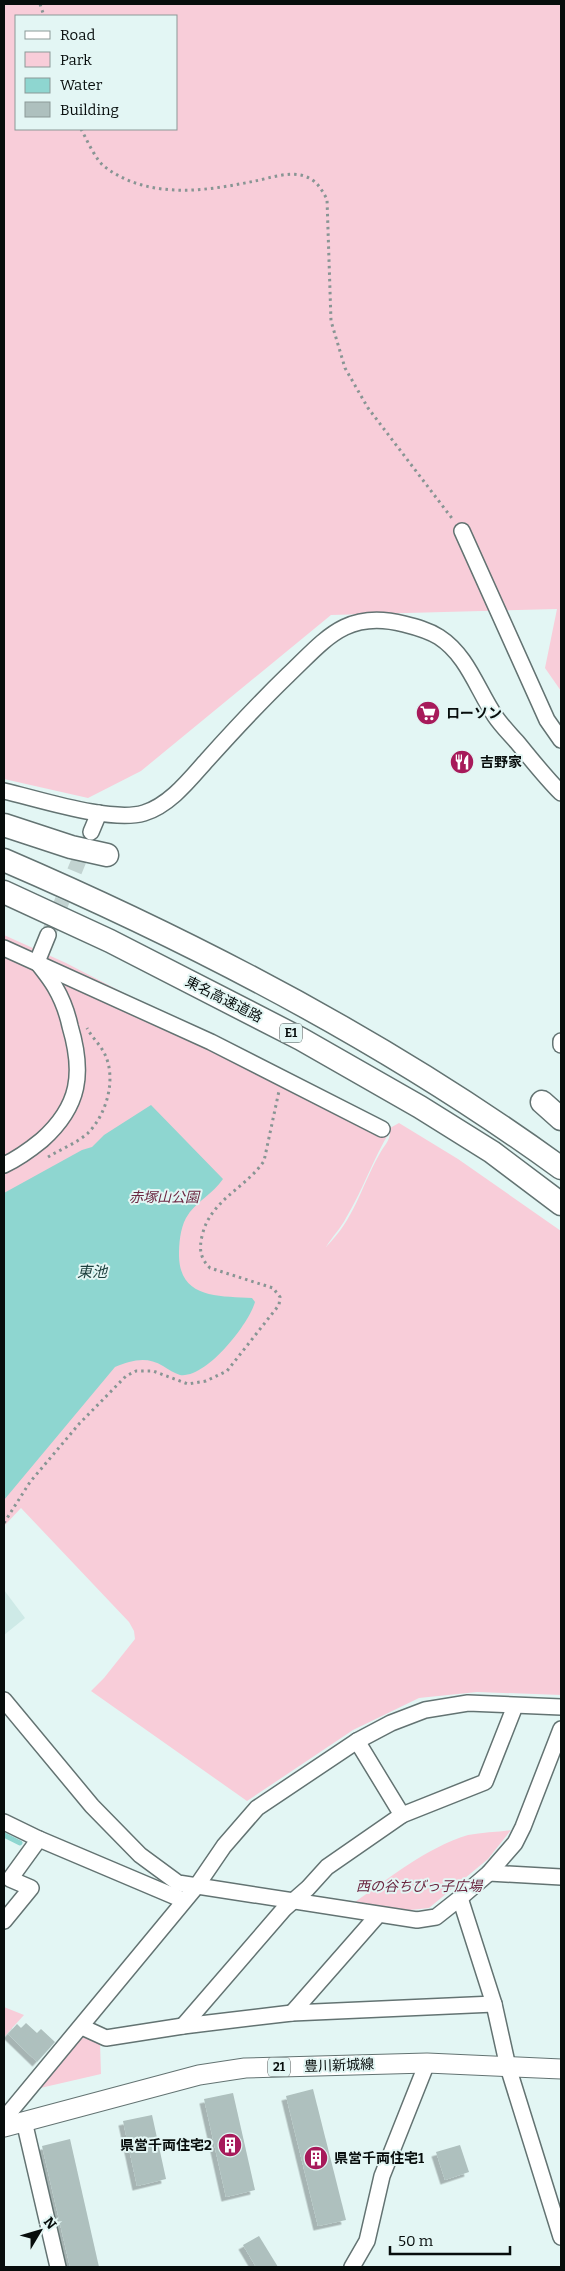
<svg xmlns="http://www.w3.org/2000/svg" width="565" height="2271" font-family="Bitter,'Noto Sans JP',serif">
  <defs>
    <filter id="shadow"><feDropShadow dx="-4.5" dy="4.5" stdDeviation="0" flood-color="#0004"/></filter>
  </defs>
  <rect width="100%" height="100%" fill="#e3f6f4"/>
  <path fill="#ceeae7" d="M4,1590L25,1618L4,1635Z"/>
  <g fill="#f8cdd9" fill-rule="evenodd">
    <path d="M4,4H561V691L545,668L557,609L331,615L141,771L88,798L4,779ZM16,16H176V129H16Z"/>
    <path d="M4,935L66,963L390,1131C373,1159 363,1190 346,1218C341,1228 332,1237 326,1247C355,1218 360,1189 379,1155C384,1145 391,1141 390,1128L399,1123L458,1159L561,1231V1695L477,1692L419,1698L353,1730L247,1801L91,1691L104,1678L135,1639L134,1631L129,1622L21,1508L4,1526Z"/>
    <path d="M511,1830L488,1859L429,1908L410,1910L355,1902C391,1877 426,1848 468,1835C482,1832 497,1832 511,1830Z"/>
    <path d="M4,2007L24,2015L4,2037Z"/>
    <path d="M86,2037L100,2043L101,2074L36,2089L77,2039Z"/>
  </g>
  <path fill="#8ed6d0" d="M151,1105L223,1179C213,1194 195,1202 186,1218C180,1229 179,1244 179,1256C180,1299 219,1296 252,1298L255,1302C249,1324 206,1379 180,1375C174,1373 169,1370 163,1366C147,1356 132,1360 115,1367L4,1500V1193L82,1150L92,1147L104,1135Z"/>
  <g fill="none" stroke-linecap="round" stroke-linejoin="round">
    <path stroke="#8ed6d0" stroke-width="5" d="M4,1835L20,1843"/>
  </g>
  <g fill="#aec0be" filter="url(#shadow)">
    <path d="M26,2023L37,2033L41,2029L55,2042L37,2062L8,2034L17,2024L21,2028Z"/>
    <path d="M313,2089L346,2220L318,2226L286,2096Z"/>
    <path d="M233,2093L255,2190L226,2197L204,2099Z"/>
    <path d="M152,2115L166,2179L137,2186L123,2121Z"/>
    <path d="M70,2139L99,2267H70L42,2146Z"/>
    <path d="M460,2145L469,2172L445,2180L436,2152Z"/>
    <path d="M259,2236L278,2267H256L243,2245Z"/>
  </g>
  <g fill="none" stroke-linecap="round" stroke-linejoin="round">
    <path stroke="#c2d3d1" stroke-width="15" stroke-dasharray="15 8" stroke-linecap="butt" d="M48,935L87,841"/>
    <g stroke="#637372" stroke-width="18">
      <g id="minor">
        <path d="M462,531L547,720L561,740"/>
        <path d="M4,791C39,799 111,823 144,813C170,805 190,779 207,760C233,731 259,703 288,675C325,640 346,609 404,624C416,627 428,630 439,637C467,655 477,689 495,716C501,725 509,733 517,742C531,759 545,777 561,793"/>
        <path d="M91,832L99,813"/>
        <path d="M4,948L211,1042L382,1129"/>
        <path d="M561,1041V1045"/>
        <path d="M4,1165C17,1159 31,1149 42,1140C80,1106 84,1073 70,1026C67,1012 62,999 55,987C50,978 43,970 37,962L48,935"/>
        <path d="M4,1700L92,1806L140,1855L178,1883L417,1920L436,1917L460,1898L489,1873L515,1843L523,1827L561,1729"/>
        <path d="M357,1741L402,1815"/>
        <path d="M4,1822L39,1839L10,1879L31,1888L4,1921"/>
        <path d="M39,1839L183,1900"/>
        <path d="M489,1873L561,1877"/>
        <path d="M460,1898L494,2004L508,2067L561,2237"/>
        <path d="M292,2013L378,1915"/>
        <path d="M183,2026L284,1909L308,1888L327,1867L402,1815L485,1782L515,1706"/>
        <path d="M82,2027L106,2038L183,2026L292,2013L494,2004"/>
        <path d="M4,2119L196,1887L224,1846L257,1808L357,1741L391,1723L425,1710L468,1703L561,1707"/>
        <path d="M24,2121L58,2267"/>
        <path d="M352,2267L367,2241L382,2176L427,2063"/>
      </g>
    </g>
    <g stroke="#637372" stroke-width="21">
      <path id="major" d="M4,2127L199,2075L245,2068L427,2063L561,2069"/>
    </g>
    <g stroke="#637372" stroke-width="25">
      <g id="highway">
        <path d="M4,825L71,847L107,855"/>
        <path d="M4,860C199,944 389,1043 561,1168"/>
        <path d="M4,892L110,941L301,1039L420,1107L492,1152L561,1204"/>
        <path d="M542,1102L561,1119"/>
      </g>
    </g>
    <g stroke="#889594" stroke-width="3" stroke-dasharray="2.5 4" stroke-linecap="butt">
      <path d="M40,4L44,16"/>
      <path d="M81,129C86,138 96,161 105,167C149,200 206,191 255,181C270,178 289,171 304,176C317,180 321,189 327,199L331,321L345,368L368,408L454,521"/>
      <path d="M48,1157C61,1149 77,1143 88,1133C106,1115 116,1081 106,1057C102,1046 92,1038 87,1028"/>
      <path d="M4,1523L30,1482L79,1424L126,1376L136,1371H153L188,1384L206,1381L227,1371L279,1305L280,1297L273,1288L210,1268C200,1258 199,1249 202,1236C210,1200 245,1189 264,1161L279,1091"/>
    </g>
    <use href="#minor" stroke="#fff" stroke-width="15"/>
    <use href="#major" stroke="#fff" stroke-width="19"/>
    <use href="#highway" stroke="#fff" stroke-width="22"/>
  </g>
  <defs>
    <g id="supermarket-disc" transform="scale(1.25)"><circle r="9.5" fill="#a71a5a" stroke="#e3f6f4"/><path d="M-6-5.5h2.5l.6 2H6L4.5 2H-2.5L-4.4-4H-6ZM-1.5 3.2a1.3 1.3 0 1 0 .1 0ZM3 3.2a1.3 1.3 0 1 0 .1 0Z" fill="#fff"/></g>
    <g id="restaurant-disc" transform="scale(1.25)"><circle r="9.5" fill="#a71a5a" stroke="#e3f6f4"/><path d="M-5-6h1v4h1v-4h1v4h1v-4h1v5L-1.5 .5V6h-2V.5L-5-1ZM5-6V6H3V1.5H1.5Q1.5-4 5-6Z" fill="#fff"/></g>
    <g id="building-disc" transform="scale(1.25)"><circle r="9.5" fill="#a71a5a" stroke="#e3f6f4"/><path d="M-4-6H4V6H1V3H-1V6H-4ZM-2.5-4.3h1.7v1.8h-1.7ZM.8-4.3h1.7v1.8H.8ZM-2.5-1h1.7V.8h-1.7ZM.8-1h1.7V.8H.8Z" fill="#fff"/></g>
  </defs>
  <g fill-rule="evenodd">
    <use href="#supermarket-disc" x="428" y="713"/>
    <use href="#restaurant-disc" x="462" y="762"/>
    <use href="#building-disc" x="230" y="2145"/>
    <use href="#building-disc" x="316" y="2158"/>
  </g>
  <g text-anchor="middle" stroke-width="4" stroke-linejoin="round" paint-order="stroke">
    <g fill="#e3f6f4" stroke="#495352" stroke-width="1">
      <rect x="280" y="1023.5" width="22" height="19" rx="4"/>
      <rect x="268" y="2057.5" width="22" height="19" rx="4"/>
    </g>
    <g font-size="12" font-weight="bold" fill="#070d0c">
      <text x="291" y="1037">E1</text>
      <text x="279" y="2071">21</text>
    </g>
    <g font-size="14" font-weight="bold" fill="#070d0c" stroke="#e3f6f4" text-anchor="start">
      <text x="446" y="718">ローソン</text>
      <text x="480" y="767">吉野家</text>
      <text x="212" y="2150" text-anchor="end">県営千両住宅2</text>
      <text x="334" y="2163">県営千両住宅1</text>
    </g>
    <g font-size="14" fill="#070d0c" stroke="#e3f6f4">
      <text transform="translate(224 999) rotate(27)" y="5">東名高速道路</text>
      <text transform="translate(339 2065) rotate(-2)" y="5">豊川新城線</text>
    </g>
    <g font-size="14" font-style="italic" fill="#6b2640" stroke="#e3f6f4">
      <text x="164" y="1202">赤塚山公園</text>
      <text x="419" y="1891">西の谷ちびっ子広場</text>
    </g>
    <g font-size="15" font-style="italic" fill="#1b3e3c" stroke="#e3f6f4">
      <text x="92" y="1277">東池</text>
    </g>
  </g>
  <rect width="565" height="2271" fill="none" stroke="#070d0c" stroke-width="10"/>
  <rect x="15" y="15" width="162" height="115" fill="#e3f6f4" stroke="#8b9997"/>
  <rect x="25" y="31" width="25" height="8" fill="#ffffff" stroke="#8b9997"/>
  <text x="60" y="40" font-size="15" fill="#070d0c">Road</text>
  <rect x="25" y="52" width="25" height="15" fill="#f8cdd9" stroke="#8b9997"/>
  <text x="60" y="65" font-size="15" fill="#070d0c">Park</text>
  <rect x="25" y="78" width="25" height="15" fill="#8ed6d0" stroke="#8b9997"/>
  <text x="60" y="90" font-size="15" fill="#070d0c">Water</text>
  <rect x="25" y="102" width="25" height="15" fill="#aec0be" stroke="#8b9997"/>
  <text x="60" y="115" font-size="15" fill="#070d0c">Building</text>
  <g transform="translate(40 2231) rotate(52)" stroke="#e3f6f4" stroke-width="4" paint-order="stroke">
  <path d="M0-4L9 19L0 12L-9 19Z" fill="#070d0c"/>
  <text y="-8" font-size="14" font-weight="bold" text-anchor="middle" fill="#070d0c">N</text>
  </g>
  <path d="M390 2246v8h120v-8" fill="none" stroke="#070d0c" stroke-width="2.5"/>
  <text x="398" y="2246" font-size="15" fill="#070d0c" stroke="#e3f6f4" stroke-width="4" paint-order="stroke">50 m</text>
</svg>
